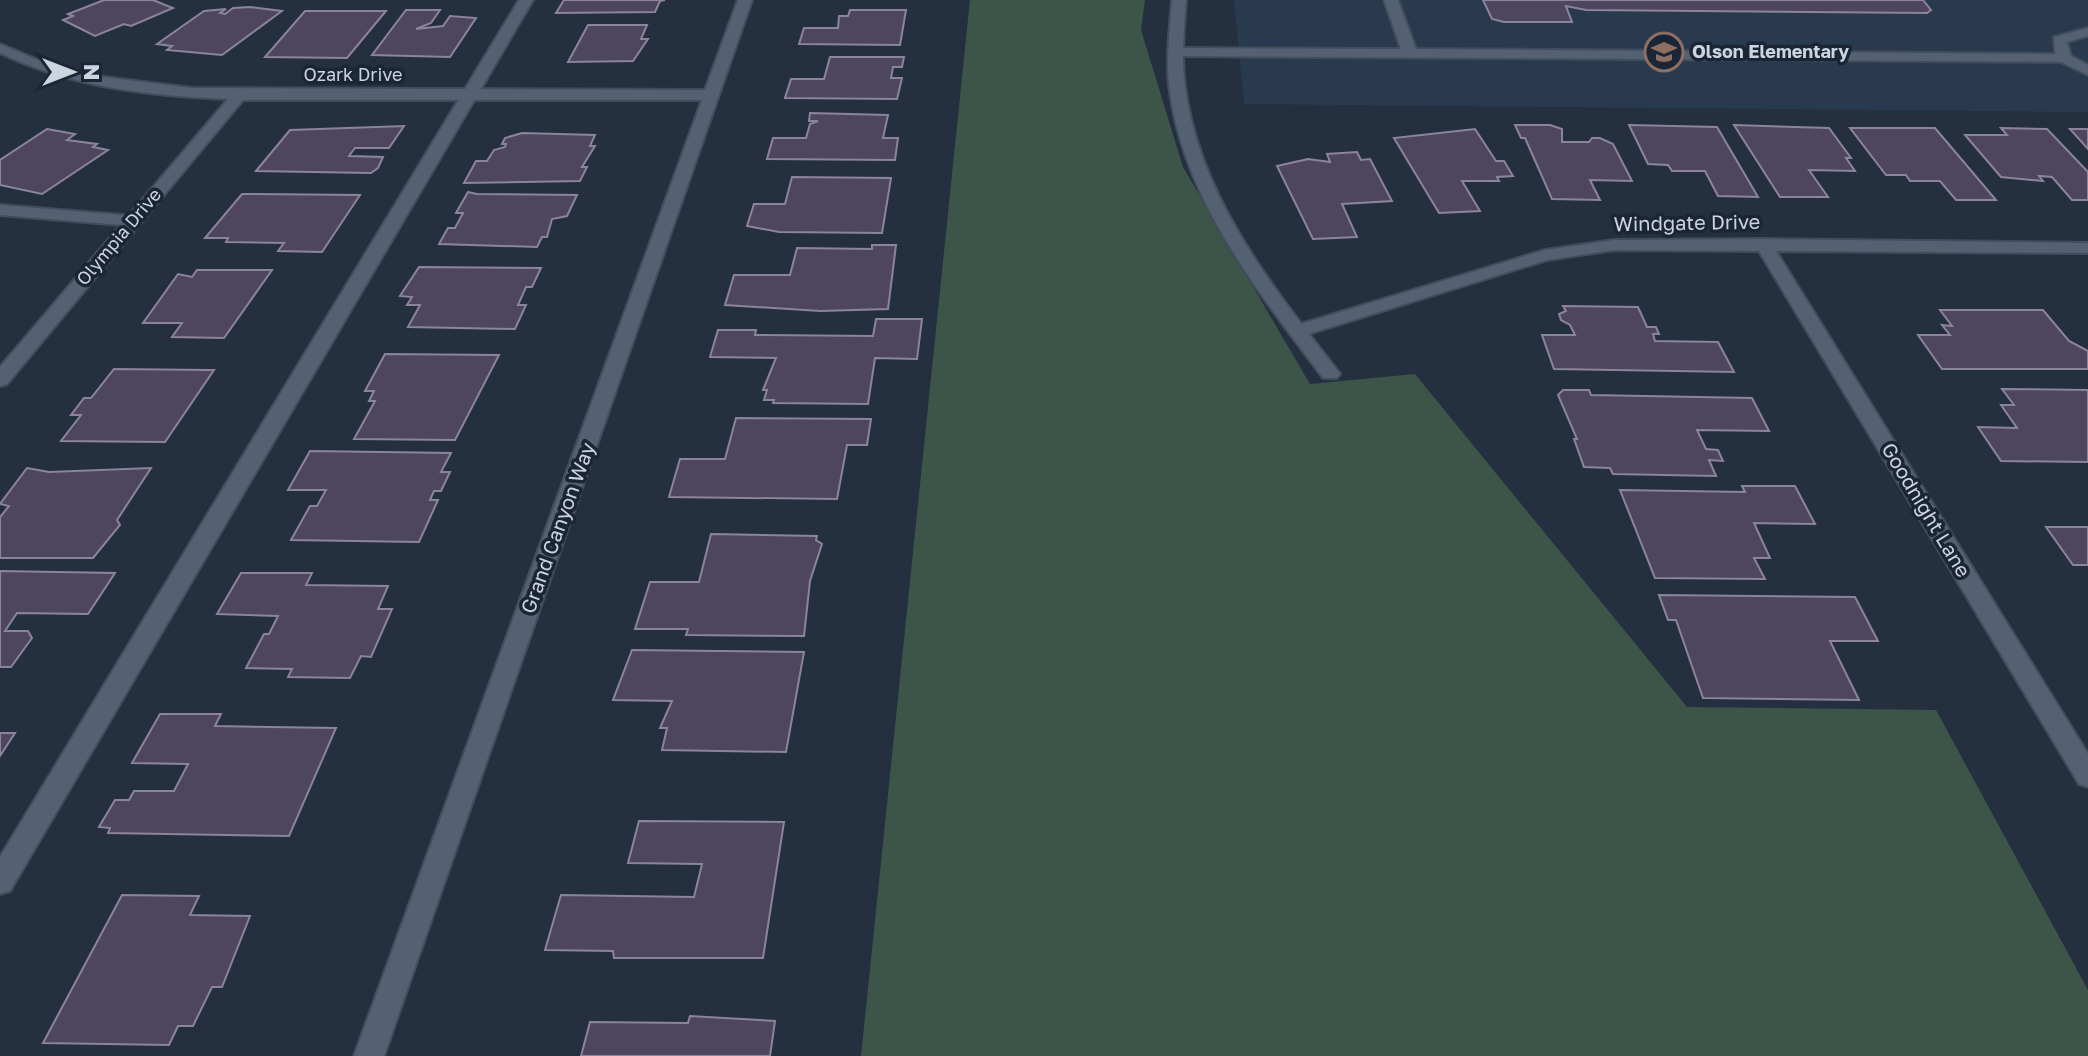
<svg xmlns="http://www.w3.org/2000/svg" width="2088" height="1056" font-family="'Golos Text',sans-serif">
  <rect width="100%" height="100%" fill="#243040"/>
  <path fill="#293a4f" d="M1234,0H2088V112L1244,104Z"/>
  <path fill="#3d5448" d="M970,0H1145L1141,30L1183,167L1310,384L1415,374L1687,707L1936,710L2088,990V1056H861Z"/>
  <g fill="#4e4560" stroke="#8b849a" stroke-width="2">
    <path d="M104,0H153L173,8L131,26L124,24L95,36L63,20L73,16L68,14Z"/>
    <path d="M564,0H665L660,1L655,12L556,13Z"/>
    <path d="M1483,0H1923L1931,10L1927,13L1586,10L1566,6L1572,22H1504L1492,19Z"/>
    <path d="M250,7L282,11L222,55L167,50L172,46L157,44L204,11L226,9L220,13L225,14L233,8Z"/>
    <path d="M406,10H440L431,23L416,29L443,26L450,16L476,18L450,57L372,55Z"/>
    <path d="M850,10H906L900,45L799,44L804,28H838L839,16H848Z"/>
    <path d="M305,11H386L347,58L265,57Z"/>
    <path d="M588,25H647L641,39H648L633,61L568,62Z"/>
    <path d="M830,57H904L902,67H893L891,78H902L897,99L785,98L791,79H824Z"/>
    <path d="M810,113L888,115L883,138H898L895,160L767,159L773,138H806L810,124L818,121H809Z"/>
    <path d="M1515,125H1550L1562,129V142H1589L1592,138H1600L1613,144L1632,181L1590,180L1600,200L1552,199L1525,138H1521Z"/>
    <path d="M1629,125L1717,127L1758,197L1718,196L1705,171H1672L1668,165L1648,164Z"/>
    <path d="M1734,125L1829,128L1851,158H1846L1855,171L1809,170L1828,197H1780Z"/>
    <path d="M404,126L389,148H355L349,156L383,157L378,168L371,173L256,171L290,130Z"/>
    <path d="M1850,128H1935L1996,200H1956L1940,181H1910L1906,175H1886Z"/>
    <path d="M2001,128L2047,129L2088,172V200H2072L2052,177L2039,176L2043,181L2001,177L1965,135H2007Z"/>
    <path d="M47,129L75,134L67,140L97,144L93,147L108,150L42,194L0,185V160Z"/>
    <path d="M1475,129L1496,161H1504L1513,176L1497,177L1499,181H1462L1480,211L1439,213L1394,138Z"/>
    <path d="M2070,129H2088V149Z"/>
    <path d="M522,133L595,135L590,146H595L582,167H587L580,181L464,183L476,161H487L494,150L505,147L506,144H502L505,138Z"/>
    <path d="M1357,152L1361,160L1370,159L1392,201L1342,204L1357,237L1313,239L1277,166L1308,159L1330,162L1327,154Z"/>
    <path d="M792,177L891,178L882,233L779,232L747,226L754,204H785Z"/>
    <path d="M468,192L477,194L577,195L567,216L552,219L547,237H542L537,247L439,244L448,228H455L463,213H456Z"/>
    <path d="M242,194L360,195L322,252L278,251L284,243L226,242L228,238H205Z"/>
    <path d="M872,245H896L888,309L820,311L725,305L734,275H790L797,248L872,249Z"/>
    <path d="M419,267L541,268L532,287H526L518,305H526L515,329L408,327L420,305H407L412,297L400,296Z"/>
    <path d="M197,270H272L224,338L172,337L182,323H143L178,274L192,277Z"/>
    <path d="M1563,306L1638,307L1647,327H1656L1659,334H1653L1655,341L1718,342L1734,372L1554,369L1542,335H1575L1570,325L1561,320L1559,314L1566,311Z"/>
    <path d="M1940,310H2043L2069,341L2088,351V369H1942L1918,335H1950L1942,325L1952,326Z"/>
    <path d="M876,319H922L917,359L875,358L868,404L773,403L774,400H764L767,390H763L776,358L710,357L718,330H756L755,335L873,336Z"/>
    <path d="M385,354L499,355L455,440L354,439L375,401H369L374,391H365Z"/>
    <path d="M114,369L209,370H214L165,442L61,441L81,415H71L84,398H91Z"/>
    <path d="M2002,389L2088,390V462L2001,461L1978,427L2017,428L2001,405H2014Z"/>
    <path d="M1563,390H1589L1591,395L1752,398L1769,431L1697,430L1706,449L1718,450L1723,461L1709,460L1716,476L1613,474L1610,468L1584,467L1574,439H1577L1558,395Z"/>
    <path d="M736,418L871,419L867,445H847L837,499L669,497L680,459H725Z"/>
    <path d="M310,451L451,453L441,472H450L441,491H434L430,500H438L419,542L291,540L310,506H317L326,490H288Z"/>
    <path d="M27,468L49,472L151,468L117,520L120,525L93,558H0V517L9,506L0,504Z"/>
    <path d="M1742,486H1795L1815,524L1754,523L1770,558H1754L1765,579L1655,578L1620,490L1745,492Z"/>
    <path d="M2046,527H2088V565H2073Z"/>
    <path d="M711,534L817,536L816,540L822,544L810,581L804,636L686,635L688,629H635L650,582H699Z"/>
    <path d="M0,571L115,573L88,614L17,613L5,631H28L32,638L11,667H0Z"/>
    <path d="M241,573H312L306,585L388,586L378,609H392L371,657L361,656L350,678L288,677L292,669L246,668L264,634H269L278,616L217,614Z"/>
    <path d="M1659,595L1855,597L1878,641H1830L1859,700L1703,698L1676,620H1668Z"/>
    <path d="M632,650L804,652L786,752L662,750L667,728H660L672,701L613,700Z"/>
    <path d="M160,714H221L215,726L336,728L289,836L108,833L110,828L99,827L115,800H129L134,791H174L188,764L132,763Z"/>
    <path d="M0,733H15L0,756Z"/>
    <path d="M639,821L784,822L763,958H614L613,951L545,950L561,895L694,897L702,864L628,863Z"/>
    <path d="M122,895L199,896L190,915L250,916L222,987H212L193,1026H178L169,1045L43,1043Z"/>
    <path d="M690,1016L775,1021L770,1056H581L590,1022L688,1023Z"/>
  </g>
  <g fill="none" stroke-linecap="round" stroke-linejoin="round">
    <g stroke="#424d5b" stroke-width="4">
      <g id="service">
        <path d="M519,0H533L10,891L0,894V857Z"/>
        <path d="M1384,0H1398L1416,49L2055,54L2054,37L2088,28V36L2067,42L2071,56L2088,65V75L2061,62L1176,56L1169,52L1176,48L1401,49Z"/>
        <path d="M0,205L134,216L143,221L134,226L0,215Z"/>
      </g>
    </g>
    <g stroke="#424d5b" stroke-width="4">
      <g id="minor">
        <path d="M738,0H752L384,1056H354L702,100H243L7,384L0,386V367L228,99C149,96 72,87 0,53V44L45,63L87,75L192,88L705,90Z"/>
        <path d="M1763,239L2088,243V253L1776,251L2088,754V787L2079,784L1759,251L1614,250L1547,260L1305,335H1291L1289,331L1291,327L1545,250L1614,240Z"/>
      </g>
    </g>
    <g stroke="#424d5b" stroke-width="4">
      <path id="tertiary" d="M1172,0H1186C1184,28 1181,58 1185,86C1199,196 1271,285 1337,370L1340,374L1337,378H1323C1257,290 1182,198 1169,85C1166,57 1170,28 1172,0Z"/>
    </g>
    <use href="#service" fill="#536173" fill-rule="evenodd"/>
    <use href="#minor" fill="#536173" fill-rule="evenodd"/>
    <use href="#tertiary" fill="#536173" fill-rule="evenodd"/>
  </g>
  <defs>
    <g id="school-ring" transform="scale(2)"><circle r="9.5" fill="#1a2636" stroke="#8d6e63" stroke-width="1.5"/><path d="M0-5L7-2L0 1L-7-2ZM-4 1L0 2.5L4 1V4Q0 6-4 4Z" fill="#8d6e63"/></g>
  </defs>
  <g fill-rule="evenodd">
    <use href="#school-ring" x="1664" y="52"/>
  </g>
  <g text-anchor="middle" stroke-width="7" stroke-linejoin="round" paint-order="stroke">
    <g font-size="18" font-weight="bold" fill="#ccd4df" stroke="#1a2636" text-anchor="start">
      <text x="1692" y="58">Olson Elementary</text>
    </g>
    <g font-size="18" fill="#ccd4df" stroke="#1a2636">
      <text x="353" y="81">Ozark Drive</text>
      <text transform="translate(119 237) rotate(-50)" y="6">Olympia Drive</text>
    </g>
    <g font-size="20" fill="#ccd4df" stroke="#1a2636">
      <text transform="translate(1687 223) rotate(-1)" y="7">Windgate Drive</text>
      <text transform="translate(1926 510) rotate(59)" y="7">Goodnight Lane</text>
      <text transform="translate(558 528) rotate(-70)" y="7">Grand Canyon Way</text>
    </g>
  </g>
  <g transform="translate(72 72) rotate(90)" stroke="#1a2636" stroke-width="6" paint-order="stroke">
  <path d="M0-6L14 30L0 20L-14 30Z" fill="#ccd4df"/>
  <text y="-12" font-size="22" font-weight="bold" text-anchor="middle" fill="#ccd4df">N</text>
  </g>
</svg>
